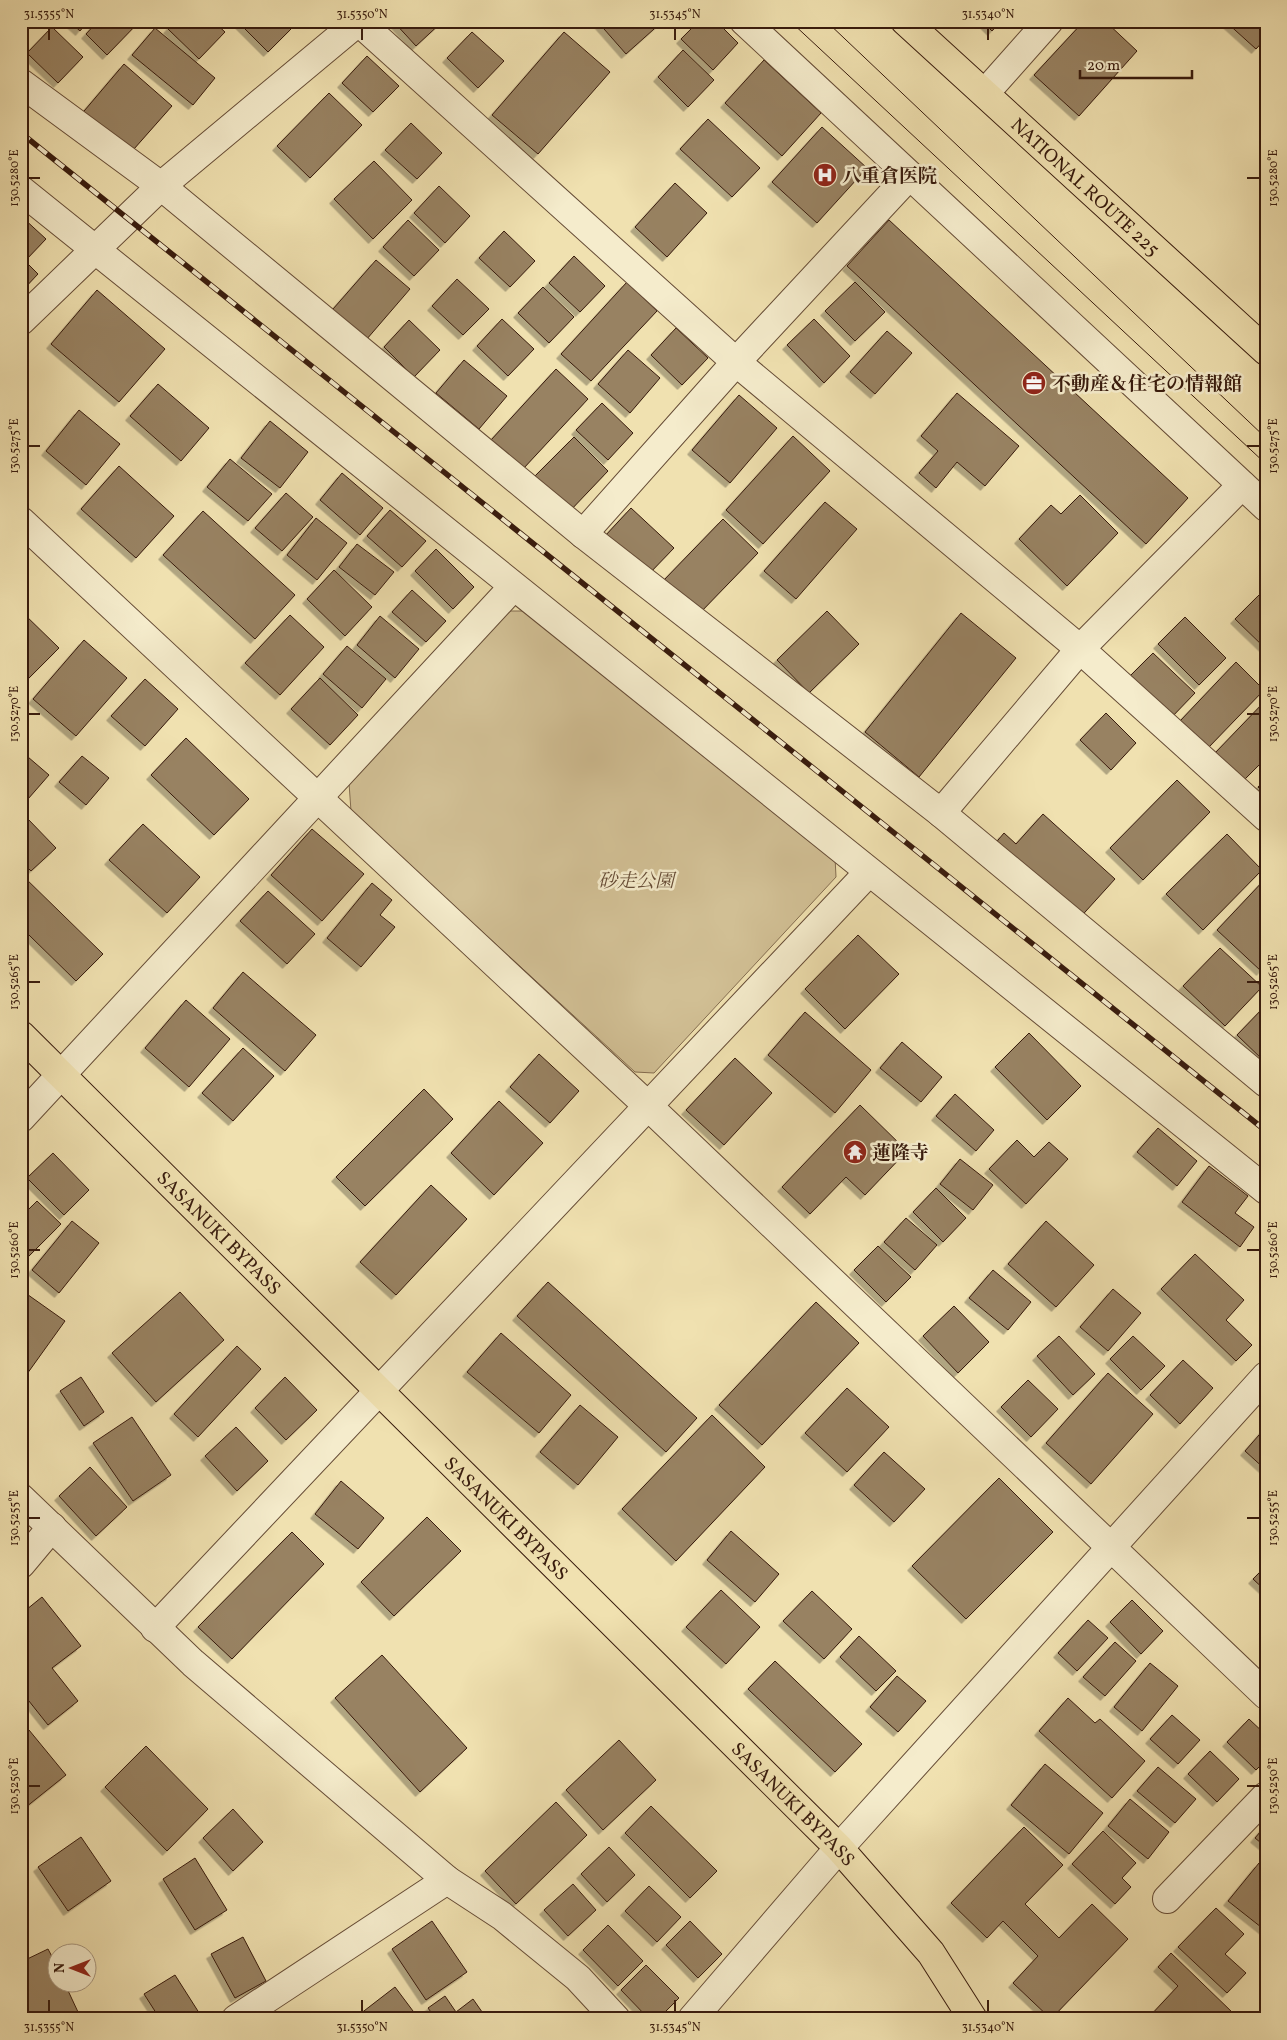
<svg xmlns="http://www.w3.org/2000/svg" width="1287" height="2040" font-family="Vollkorn,'Noto Serif JP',serif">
  <defs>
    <filter id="shadow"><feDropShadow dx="-4.5" dy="4.5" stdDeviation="0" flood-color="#0004"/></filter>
  </defs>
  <rect width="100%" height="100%" fill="#f0e1b0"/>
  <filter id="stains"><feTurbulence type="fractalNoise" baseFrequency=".004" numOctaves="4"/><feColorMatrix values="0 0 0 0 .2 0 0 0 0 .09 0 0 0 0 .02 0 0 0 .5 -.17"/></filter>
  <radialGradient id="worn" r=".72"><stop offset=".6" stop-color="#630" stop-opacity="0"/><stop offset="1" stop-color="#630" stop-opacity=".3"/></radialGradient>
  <path fill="#d1bf94" stroke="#846d50" d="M508,611H528L835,857L836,877L654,1073L635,1072L351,811L349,783Z"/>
  <g fill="#988262" stroke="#381b0d" filter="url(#shadow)">
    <path d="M69,21H88L80,31Z"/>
    <path d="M98,21H140L107,55L86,34Z"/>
    <path d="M175,21H213L225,32L199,59L168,29Z"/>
    <path d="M239,21H290L294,26L268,52L238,22Z"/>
    <path d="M393,21H443L416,46Z"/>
    <path d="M597,21H663L626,54Z"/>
    <path d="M699,21H716L738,43L713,70L681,39Z"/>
    <path d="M982,21H1001L992,31Z"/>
    <path d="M1084,21H1105L1137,51L1079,116L1034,75Z"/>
    <path d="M1225,21H1266V38L1256,49Z"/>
    <path d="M52,27L83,57L58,83L27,53Z"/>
    <path d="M155,28L215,78L193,105L132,55Z"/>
    <path d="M472,32L504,61L478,88L447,58Z"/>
    <path d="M564,32L610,72L538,154L492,115Z"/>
    <path d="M683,50L714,80L688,107L658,77Z"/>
    <path d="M367,56L399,86L373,112L342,83Z"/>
    <path d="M764,60L821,113L782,156L725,103Z"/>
    <path d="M124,64L172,106L126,158L79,117Z"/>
    <path d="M329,93L362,125L310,178L277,146Z"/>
    <path d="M708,119L760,168L732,197L680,149Z"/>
    <path d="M411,123L442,153L417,179L385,150Z"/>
    <path d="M822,127L867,168L817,223L772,182Z"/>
    <path d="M374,161L412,200L373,239L334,199Z"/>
    <path d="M675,183L707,213L667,257L635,227Z"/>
    <path d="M439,186L470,216L445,243L414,213Z"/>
    <path d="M21,216L46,239L25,261L38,274L21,292Z"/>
    <path d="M408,220L439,250L414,276L383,247Z"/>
    <path d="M889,220L1188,498L1146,544L847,266Z"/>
    <path d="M504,231L535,261L510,287L479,258Z"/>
    <path d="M574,256L605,286L580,312L549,283Z"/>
    <path d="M376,260L410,289L360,347L326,317Z"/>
    <path d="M457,279L489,309L463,335L432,306Z"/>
    <path d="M627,282L657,311L591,381L561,354Z"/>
    <path d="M855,282L885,312L855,341L825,311Z"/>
    <path d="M543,287L574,317L549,343L518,313Z"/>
    <path d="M97,290L165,349L119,402L51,344Z"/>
    <path d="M502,319L534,349L508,376L477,346Z"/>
    <path d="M814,319L850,356L824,383L787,345Z"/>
    <path d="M409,320L440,350L414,377L384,347Z"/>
    <path d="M676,328L708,358L682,385L651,355Z"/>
    <path d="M887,331L912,353L875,394L850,372Z"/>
    <path d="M628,350L660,378L630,413L598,384Z"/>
    <path d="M464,360L507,396L479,429L436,393Z"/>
    <path d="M556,369L588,399L523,469L491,440Z"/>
    <path d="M158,384L209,428L181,461L130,416Z"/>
    <path d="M957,393L1019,446L985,486L957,462L936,488L919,473L938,451L921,436Z"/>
    <path d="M739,395L777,428L730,483L692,450Z"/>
    <path d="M602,403L633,433L608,460L576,430Z"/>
    <path d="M79,410L120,444L86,485L46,451Z"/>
    <path d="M270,421L308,452L280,488L241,458Z"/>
    <path d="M793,436L830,471L763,544L726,510Z"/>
    <path d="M574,437L608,471L568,513L533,478Z"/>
    <path d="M230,459L272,494L248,521L207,487Z"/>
    <path d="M119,466L174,516L136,558L81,509Z"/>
    <path d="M342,473L383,508L360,535L320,500Z"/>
    <path d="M286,493L313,517L282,551L255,528Z"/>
    <path d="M1080,495L1118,533L1067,586L1019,539L1051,505L1061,514Z"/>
    <path d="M825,502L857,529L796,599L764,571Z"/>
    <path d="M631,508L674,548L646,577L605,536Z"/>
    <path d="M390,510L426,541L402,567L367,536Z"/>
    <path d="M203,511L295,595L255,639L163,555Z"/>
    <path d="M316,518L347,543L317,580L287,555Z"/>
    <path d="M723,519L758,553L698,615L663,581Z"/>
    <path d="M357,544L394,572L375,595L339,567Z"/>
    <path d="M436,549L474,587L453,609L415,571Z"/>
    <path d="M334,570L372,607L345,636L307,599Z"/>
    <path d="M412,590L446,621L426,642L392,612Z"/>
    <path d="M1262,592L1266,596V649L1235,619Z"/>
    <path d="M21,611L59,648L21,686Z"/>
    <path d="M827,611L859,644L809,693L777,660Z"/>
    <path d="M961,613L1016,658L919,777L865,732Z"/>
    <path d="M290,615L324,647L280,695L245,663Z"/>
    <path d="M380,616L419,649L395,678L357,645Z"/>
    <path d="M1185,617L1226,658L1199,685L1158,644Z"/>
    <path d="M84,640L127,678L76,736L33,699Z"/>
    <path d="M347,646L386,679L362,708L323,674Z"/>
    <path d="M1153,653L1195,693L1168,721L1126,680Z"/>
    <path d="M1236,662L1264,690L1208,748L1180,721Z"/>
    <path d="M320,678L358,715L330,745L291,709Z"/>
    <path d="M145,679L178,709L145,746L111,716Z"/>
    <path d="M1266,700V758L1243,781L1215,753Z"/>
    <path d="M1106,713L1136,743L1111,770L1080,740Z"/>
    <path d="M186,738L249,799L214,835L151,775Z"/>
    <path d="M21,751L49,775L21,807Z"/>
    <path d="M82,756L109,778L86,805L59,782Z"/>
    <path d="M1266,779V795L1258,787Z"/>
    <path d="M1177,780L1210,812L1143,880L1110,848Z"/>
    <path d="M1043,814L1115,879L1076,922L993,846L1004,833L1016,844Z"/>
    <path d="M27,818L56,848L31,871L21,861V824Z"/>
    <path d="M143,824L200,877L167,913L109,860Z"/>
    <path d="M312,829L364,874L322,921L271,875Z"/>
    <path d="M1227,834L1262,870L1203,930L1166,894Z"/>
    <path d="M21,874L103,954L76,981L29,935L21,942Z"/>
    <path d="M1266,878V965L1261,971L1217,930Z"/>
    <path d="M372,883L392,900L380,915L395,927L361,967L327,938Z"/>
    <path d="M268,891L315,934L287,964L240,921Z"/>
    <path d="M858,935L899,974L845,1029L805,989Z"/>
    <path d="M1220,948L1262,987L1225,1026L1183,986Z"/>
    <path d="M243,972L316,1035L285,1071L213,1008Z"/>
    <path d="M186,1000L230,1039L189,1087L145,1048Z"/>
    <path d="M1265,1006L1266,1007V1063L1237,1035Z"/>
    <path d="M805,1012L871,1070L835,1113L768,1055Z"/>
    <path d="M1029,1033L1081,1086L1047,1120L995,1067Z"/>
    <path d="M902,1042L942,1077L921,1102L880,1068Z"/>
    <path d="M243,1048L274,1076L233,1121L202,1093Z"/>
    <path d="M539,1054L579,1091L550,1123L510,1087Z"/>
    <path d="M735,1058L772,1093L724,1145L686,1110Z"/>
    <path d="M424,1089L453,1119L365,1206L336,1177Z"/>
    <path d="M955,1094L994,1130L976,1151L936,1116Z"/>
    <path d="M499,1101L543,1143L494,1195L451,1153Z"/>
    <path d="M860,1105L907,1151L865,1195L846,1177L810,1214L782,1187Z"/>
    <path d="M1158,1128L1197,1161L1177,1186L1137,1152Z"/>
    <path d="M1017,1140L1034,1157L1049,1142L1068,1159L1026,1204L989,1169Z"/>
    <path d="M53,1153L89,1190L64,1215L27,1178Z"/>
    <path d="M960,1159L993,1185L973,1210L940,1184Z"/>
    <path d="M1209,1166L1248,1196L1235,1213L1254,1227L1240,1247L1182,1202Z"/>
    <path d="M431,1185L467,1219L396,1295L360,1262Z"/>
    <path d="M936,1188L966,1218L943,1242L913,1212Z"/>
    <path d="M37,1201L61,1224L21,1264V1217Z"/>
    <path d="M906,1218L937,1245L915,1270L884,1242Z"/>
    <path d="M72,1221L99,1243L59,1293L32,1270Z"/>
    <path d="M1046,1221L1094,1265L1056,1307L1008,1264Z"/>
    <path d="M878,1246L911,1277L886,1302L854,1270Z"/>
    <path d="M1195,1254L1244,1300L1226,1320L1252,1345L1236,1361L1161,1289Z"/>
    <path d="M993,1270L1031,1302L1008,1330L969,1298Z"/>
    <path d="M548,1282L697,1418L666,1452L517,1316Z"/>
    <path d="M1113,1289L1141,1313L1108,1351L1080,1327Z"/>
    <path d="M24,1292L65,1321L27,1374L21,1370V1296Z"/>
    <path d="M180,1292L224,1340L156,1402L112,1353Z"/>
    <path d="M816,1302L859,1343L762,1445L719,1405Z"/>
    <path d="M954,1306L989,1342L958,1373L923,1336Z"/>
    <path d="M501,1333L571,1395L539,1433L467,1372Z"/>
    <path d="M1059,1336L1095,1374L1073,1395L1037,1356Z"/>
    <path d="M1133,1336L1165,1366L1141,1390L1110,1359Z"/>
    <path d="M237,1346L261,1369L198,1437L174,1414Z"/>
    <path d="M1183,1360L1213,1388L1180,1424L1150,1395Z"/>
    <path d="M1108,1373L1153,1414L1091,1484L1046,1443Z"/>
    <path d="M81,1377L104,1412L84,1426L60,1391Z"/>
    <path d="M285,1377L317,1410L286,1440L255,1408Z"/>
    <path d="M1028,1380L1058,1409L1031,1437L1001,1407Z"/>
    <path d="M847,1388L889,1427L847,1472L805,1433Z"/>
    <path d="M580,1405L618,1437L578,1485L540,1452Z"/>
    <path d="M712,1415L765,1467L676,1561L622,1509Z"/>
    <path d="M132,1417L171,1475L133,1501L93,1443Z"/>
    <path d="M236,1427L268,1461L237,1491L205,1456Z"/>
    <path d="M1266,1427V1470L1245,1451Z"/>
    <path d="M884,1452L925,1489L894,1522L854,1485Z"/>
    <path d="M90,1467L127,1507L96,1536L59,1496Z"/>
    <path d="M999,1478L1053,1532L966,1619L912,1566Z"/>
    <path d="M341,1481L384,1518L358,1549L315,1514Z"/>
    <path d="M427,1517L461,1551L394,1616L361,1582Z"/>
    <path d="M731,1531L779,1574L755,1602L707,1560Z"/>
    <path d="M292,1532L324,1564L232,1659L198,1627Z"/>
    <path d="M1266,1566V1591L1253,1579Z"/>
    <path d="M721,1590L760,1627L726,1664L686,1627Z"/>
    <path d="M812,1591L852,1629L824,1659L783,1621Z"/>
    <path d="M42,1597L81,1646L52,1668L78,1701L48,1725L21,1691V1614Z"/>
    <path d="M1132,1600L1163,1631L1141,1654L1110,1622Z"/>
    <path d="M1088,1620L1108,1638L1077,1671L1058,1653Z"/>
    <path d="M859,1636L896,1671L876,1691L840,1657Z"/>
    <path d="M1115,1642L1136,1661L1105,1696L1083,1677Z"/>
    <path d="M382,1655L467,1748L420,1792L335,1698Z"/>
    <path d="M775,1661L862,1744L835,1772L748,1689Z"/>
    <path d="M1150,1663L1178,1686L1142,1731L1114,1707Z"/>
    <path d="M897,1676L926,1701L898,1732L870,1707Z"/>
    <path d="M1068,1698L1095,1723L1100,1719L1145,1761L1112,1798L1039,1731Z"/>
    <path d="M1172,1715L1200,1740L1178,1764L1150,1739Z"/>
    <path d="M1249,1719L1266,1735V1760L1256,1770L1227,1742Z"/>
    <path d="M29,1730L66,1775L21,1811V1736Z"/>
    <path d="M619,1740L656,1780L603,1830L566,1790Z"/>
    <path d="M146,1746L208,1809L167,1851L105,1787Z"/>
    <path d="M1210,1751L1239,1779L1217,1802L1188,1774Z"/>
    <path d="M1045,1764L1103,1813L1069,1854L1011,1805Z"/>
    <path d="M1158,1767L1196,1799L1175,1823L1137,1791Z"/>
    <path d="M1130,1799L1169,1832L1148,1859L1108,1826Z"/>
    <path d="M556,1802L587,1835L516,1904L485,1871Z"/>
    <path d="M651,1806L717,1871L690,1898L625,1833Z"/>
    <path d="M233,1809L263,1842L233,1871L203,1838Z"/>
    <path d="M1266,1825V1847L1255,1838Z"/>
    <path d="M1024,1827L1063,1865L1025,1904L1059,1938L1092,1904L1128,1939L1051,2019L1013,1983L1038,1956L1003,1921L987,1938L951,1903Z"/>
    <path d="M1103,1831L1136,1863L1122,1878L1131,1887L1115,1904L1072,1864Z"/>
    <path d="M81,1837L111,1881L68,1911L38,1867Z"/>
    <path d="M609,1847L635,1875L607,1902L581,1874Z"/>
    <path d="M195,1858L227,1910L195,1930L163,1879Z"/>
    <path d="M1259,1863L1266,1868V1931L1228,1901Z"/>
    <path d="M573,1884L596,1910L568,1936L544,1910Z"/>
    <path d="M649,1886L681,1917L657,1942L625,1911Z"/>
    <path d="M1216,1908L1244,1934L1225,1954L1246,1973L1227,1993L1178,1947Z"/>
    <path d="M432,1921L467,1972L426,2000L392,1949Z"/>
    <path d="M690,1921L722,1954L698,1978L666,1945Z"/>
    <path d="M608,1925L643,1961L618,1986L583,1950Z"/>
    <path d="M243,1937L266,1981L235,1998L211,1954Z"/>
    <path d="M48,1949L58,1968V1982H64L78,2012L63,2019H21V1962Z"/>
    <path d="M1171,1953L1233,2013L1227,2019H1151L1149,2017L1178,1986L1158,1967Z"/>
    <path d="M646,1965L679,1998L658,2019H649L621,1990Z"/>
    <path d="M175,1975L203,2019H160L144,1994Z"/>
    <path d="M395,1987L419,2019H364L360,2014Z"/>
    <path d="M445,1996L456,2012L473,1999L487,2019H436L428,2008Z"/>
    <path d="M730,2011L739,2019H724Z"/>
  </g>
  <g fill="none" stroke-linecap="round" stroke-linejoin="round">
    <g stroke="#664c36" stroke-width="30">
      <g id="street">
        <path d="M358,21L736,362L1080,649L1266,817"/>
        <path d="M744,21L1266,507"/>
        <path d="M21,83L161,186L583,534L941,813L1266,1083"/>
        <path d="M985,93L1049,21"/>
        <path d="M21,190L1266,1190"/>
        <path d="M21,321L161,186L359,21"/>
        <path d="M21,521L648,1106L1266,1695"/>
        <path d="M583,534L736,362L909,176"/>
        <path d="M941,813L1080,649L1242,485"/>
        <path d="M21,1118L513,587"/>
        <path d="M21,1498L193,1663L447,1880L502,1916L578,1978L616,2019"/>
        <path d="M21,1564L52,1527"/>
        <path d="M155,1628L869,872"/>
        <path d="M1167,1899L1266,1796"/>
        <path d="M236,2019L447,1880"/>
        <path d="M692,2019L839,1848L1266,1376"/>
      </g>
    </g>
    <g stroke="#381b0d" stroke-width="30">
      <g id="primary">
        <path id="s1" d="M21,1035L839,1848L931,1953L973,2019"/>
      </g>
    </g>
    <g stroke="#381b0d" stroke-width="30">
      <g id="highway">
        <path id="s2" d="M905,21L1266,351"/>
      </g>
    </g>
    <use href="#street" stroke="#f5eccc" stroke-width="28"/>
    <use href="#primary" stroke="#f0e1b0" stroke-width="28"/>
    <use href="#highway" stroke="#f0e1b0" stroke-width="28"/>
    <g stroke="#381b0d" stroke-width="1">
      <path d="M790,21L1266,464"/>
      <path d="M826,21L1266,438"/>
    </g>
    <g stroke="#381b0d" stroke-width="5.5">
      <path id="rail" d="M21,133L1266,1131"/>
    </g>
    <use href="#rail" stroke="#f5eccc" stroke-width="4" stroke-dasharray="11" stroke-linecap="butt"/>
  </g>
  <path fill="none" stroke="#381b0d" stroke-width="2" d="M49,28V40M362,28V40M675,28V40M988,28V40M28,178H40M1247,178H1260M28,446H40M1247,446H1260M28,714H40M1247,714H1260M28,982H40M1247,982H1260M28,1250H40M1247,1250H1260M28,1518H40M1247,1518H1260M28,1786H40M1247,1786H1260M49,2000V2012M362,2000V2012M675,2000V2012M988,2000V2012"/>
  <defs>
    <g id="hospital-disc" transform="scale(1.25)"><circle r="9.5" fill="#8f2418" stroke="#f5eccc"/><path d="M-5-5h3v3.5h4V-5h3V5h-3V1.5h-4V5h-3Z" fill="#fff"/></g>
    <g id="office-disc" transform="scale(1.25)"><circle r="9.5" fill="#8f2418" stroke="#f5eccc"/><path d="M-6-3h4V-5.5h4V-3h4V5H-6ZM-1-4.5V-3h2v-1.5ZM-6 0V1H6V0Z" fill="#fff"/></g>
    <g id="temple-disc" transform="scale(1.25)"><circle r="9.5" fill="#8f2418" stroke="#f5eccc"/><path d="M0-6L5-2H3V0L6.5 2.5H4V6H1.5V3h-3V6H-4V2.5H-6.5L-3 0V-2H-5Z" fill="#fff"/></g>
  </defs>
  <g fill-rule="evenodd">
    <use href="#hospital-disc" x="825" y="175"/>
    <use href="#office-disc" x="1034" y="383"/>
    <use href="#temple-disc" x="855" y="1152"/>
  </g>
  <g text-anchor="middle" stroke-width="5" stroke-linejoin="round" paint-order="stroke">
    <g font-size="19" font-weight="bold" fill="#381b0d" stroke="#f5eccc" text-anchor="start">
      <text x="842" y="182">八重倉医院</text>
      <text x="1052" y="390">不動産＆住宅の情報館</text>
      <text x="872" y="1159">蓮隆寺</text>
    </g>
    <g font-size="19" fill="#381b0d" stroke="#f5eccc">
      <text dy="7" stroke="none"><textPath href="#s2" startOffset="245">NATIONAL ROUTE 225</textPath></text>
      <text dy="7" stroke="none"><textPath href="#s1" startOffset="280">SASANUKI BYPASS</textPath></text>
      <text dy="7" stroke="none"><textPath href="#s1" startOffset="685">SASANUKI BYPASS</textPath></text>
      <text dy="7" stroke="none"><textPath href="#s1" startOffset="1090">SASANUKI BYPASS</textPath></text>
    </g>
    <g font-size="19" font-style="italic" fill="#664c36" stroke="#f5eccc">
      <text x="636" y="887">砂走公園</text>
    </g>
  </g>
  <rect width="1287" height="2040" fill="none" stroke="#f0e1b0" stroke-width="55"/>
  <g transform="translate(72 1968) rotate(270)"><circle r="24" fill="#f5eccc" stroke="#a99880"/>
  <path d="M0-4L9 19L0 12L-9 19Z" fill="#8f2418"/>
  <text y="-8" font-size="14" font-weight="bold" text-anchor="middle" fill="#381b0d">N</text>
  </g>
  <path d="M1080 70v8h112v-8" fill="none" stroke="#381b0d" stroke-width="2.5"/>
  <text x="1087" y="70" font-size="15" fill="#381b0d" stroke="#f5eccc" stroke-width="4" paint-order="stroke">20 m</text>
  <rect x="28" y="28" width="1232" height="1984" fill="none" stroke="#381b0d" stroke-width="2"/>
  <g font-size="12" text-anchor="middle" fill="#381b0d">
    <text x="49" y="18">31.5355°N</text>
    <text x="362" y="18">31.5350°N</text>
    <text x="675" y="18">31.5345°N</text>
    <text x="988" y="18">31.5340°N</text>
    <text transform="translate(1273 178) rotate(-90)" y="4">130.5280°E</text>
    <text transform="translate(14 178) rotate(-90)" y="4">130.5280°E</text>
    <text transform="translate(1273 446) rotate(-90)" y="4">130.5275°E</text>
    <text transform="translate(14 446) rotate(-90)" y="4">130.5275°E</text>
    <text transform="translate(1273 714) rotate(-90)" y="4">130.5270°E</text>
    <text transform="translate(14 714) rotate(-90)" y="4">130.5270°E</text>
    <text transform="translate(1273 982) rotate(-90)" y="4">130.5265°E</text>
    <text transform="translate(14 982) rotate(-90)" y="4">130.5265°E</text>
    <text transform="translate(1273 1250) rotate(-90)" y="4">130.5260°E</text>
    <text transform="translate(14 1250) rotate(-90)" y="4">130.5260°E</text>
    <text transform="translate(1273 1518) rotate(-90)" y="4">130.5255°E</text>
    <text transform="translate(14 1518) rotate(-90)" y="4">130.5255°E</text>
    <text transform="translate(1273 1786) rotate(-90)" y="4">130.5250°E</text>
    <text transform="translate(14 1786) rotate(-90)" y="4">130.5250°E</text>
    <text x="49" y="2031">31.5355°N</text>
    <text x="362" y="2031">31.5350°N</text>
    <text x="675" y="2031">31.5345°N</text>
    <text x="988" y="2031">31.5340°N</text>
  </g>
  <rect width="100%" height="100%" filter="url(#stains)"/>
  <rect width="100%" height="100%" fill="url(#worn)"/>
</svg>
